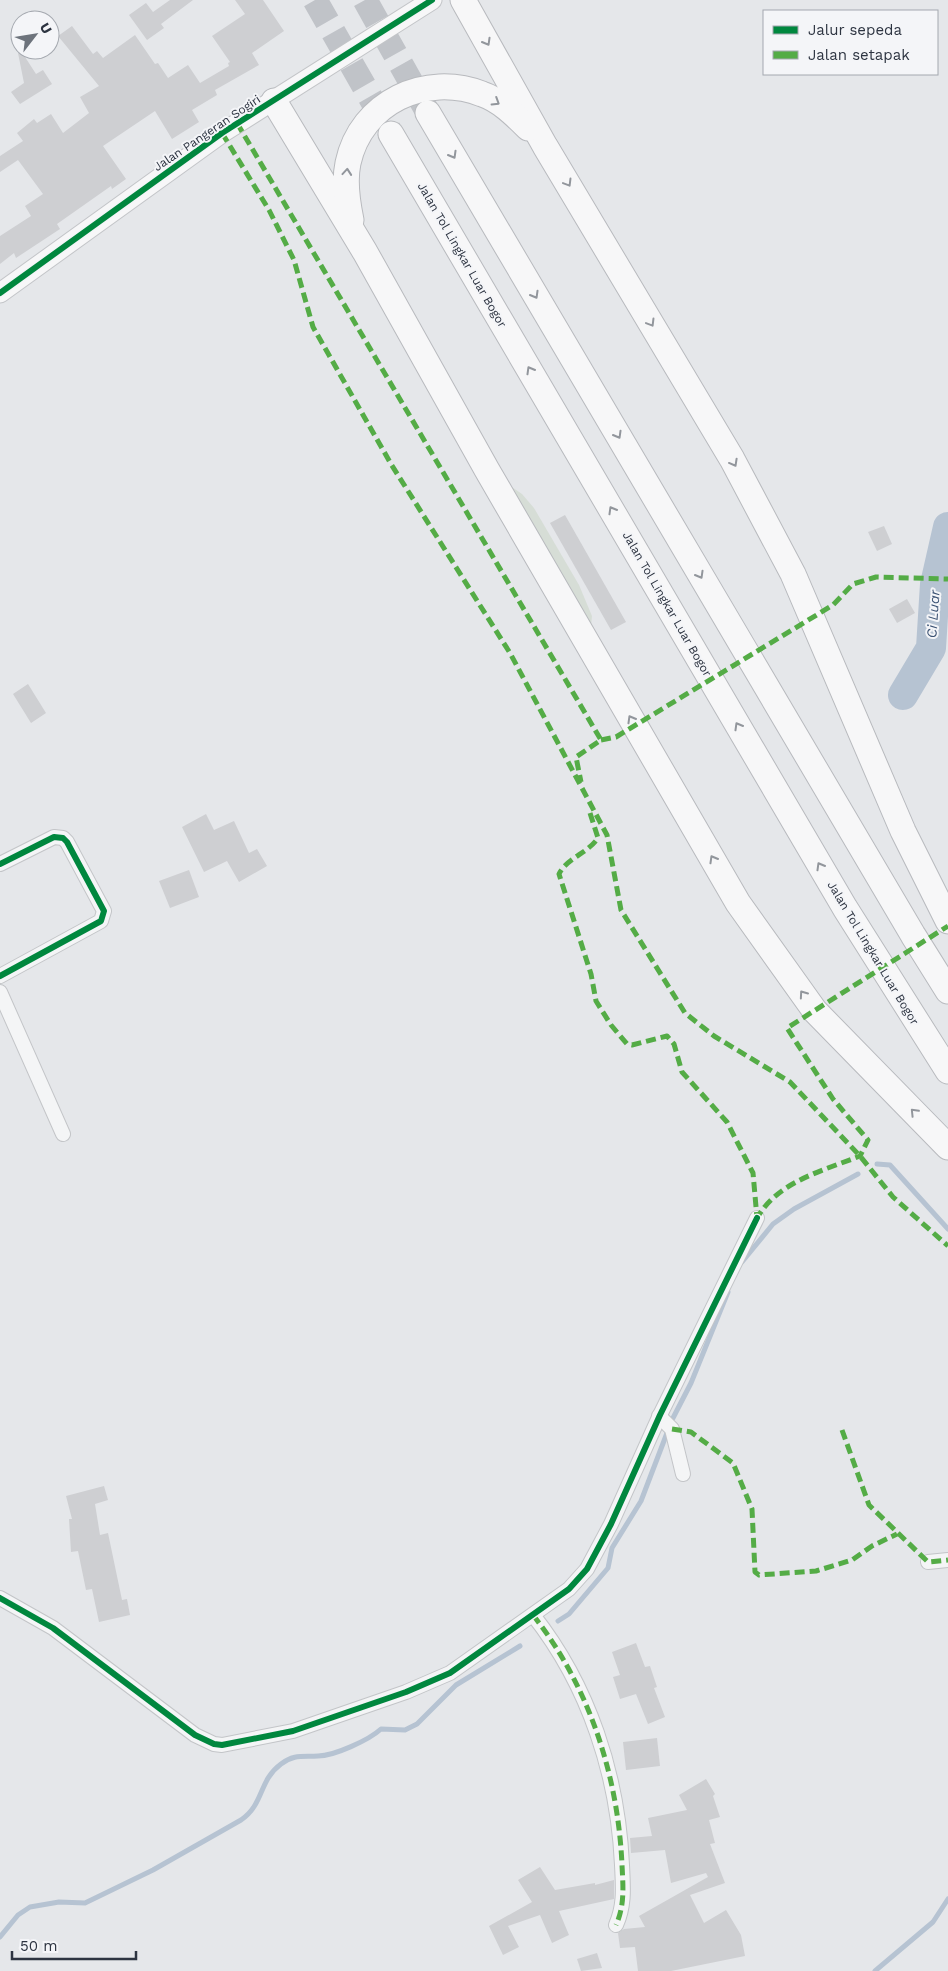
<svg xmlns="http://www.w3.org/2000/svg" width="948" height="1971" font-family="'Work Sans',sans-serif">
  <rect width="100%" height="100%" fill="#e5e7ea"/>
  <path fill="#d6ddd6" d="M487,470L522,494L534,508L579,585L592,616L589,647Z"/>
  <g fill="none" stroke-linecap="round" stroke-linejoin="round">
    <g stroke="#b6c3d2" stroke-width="5">
      <path d="M877,1164L890,1165L948,1229"/>
      <path d="M742,1262L773,1224L794,1209L858,1174"/>
      <path d="M673,1418L691,1383L728,1292"/>
      <path d="M558,1621L569,1614L608,1568L612,1548L641,1501L667,1433"/>
      <path d="M0,1937L18,1915L30,1907L59,1902L85,1903L153,1870L241,1820C265,1803 258,1781 281,1764C294,1754 303,1757 318,1756C334,1756 369,1740 381,1729L405,1730L417,1724L456,1685L520,1646"/>
      <path d="M875,1971L933,1922L948,1899"/>
    </g>
    <path stroke="#b6c3d2" stroke-width="30" d="M903,695L931,648L935,584L948,527"/>
  </g>
  <g fill="#cecfd2">
    <path d="M170,0H193L161,24L164,28L147,40L129,15L146,3L153,12Z"/>
    <path d="M235,0H263L284,31L252,53L259,65L215,90L217,95L192,110L199,122L172,139L155,111L103,146L126,179L112,189L111,186L57,224L60,229L16,258L14,253L0,264V236L31,216L25,206L43,194L18,160L0,172V156L23,141L17,133L34,119L37,123L51,114L63,133L89,113L80,97L99,86L58,36L72,26L93,54L97,51L103,58L135,35L155,64L158,63L168,78L188,65L200,83L229,66L228,63L230,62L212,36L245,14Z"/>
    <path d="M16,43L36,74L43,70L52,84L20,104L11,92L24,83Z"/>
    <path d="M565,515L626,622L611,630L550,523Z"/>
    <path d="M884,526L892,544L877,551L868,532Z"/>
    <path d="M907,599L915,613L897,623L889,609Z"/>
    <path d="M28,684L46,713L31,723L13,694Z"/>
    <path d="M206,814L214,830L234,821L249,853L257,849L267,866L239,882L227,861L204,872L182,827Z"/>
    <path d="M189,870L199,897L170,908L159,881Z"/>
    <path d="M104,1486L108,1500L95,1504L100,1535L108,1533L122,1600L127,1599L130,1615L99,1622L92,1589L86,1590L78,1551L71,1552L69,1519H72L66,1496Z"/>
    <path d="M636,1643L645,1667L650,1666L657,1687L654,1688L665,1717L648,1724L636,1694L620,1699L613,1677L620,1675L612,1652Z"/>
    <path d="M657,1738L660,1766L626,1770L623,1742Z"/>
    <path d="M706,1779L715,1794L713,1796L720,1817L709,1820L715,1843L710,1844L725,1883L690,1895L704,1923L726,1910L741,1935L745,1956L671,1971H638L635,1947L620,1948L618,1933L624,1929L645,1927L639,1916L708,1877L706,1873L671,1883L665,1850L631,1853L630,1838L652,1836L648,1818L687,1810L679,1795Z"/>
    <path d="M540,1867L555,1890L595,1883V1885L614,1880V1899L559,1911L569,1935L552,1943L540,1915L508,1926L519,1947L503,1955L489,1926L532,1902L518,1880Z"/>
    <path d="M597,1953L602,1968L581,1971L577,1959Z"/>
  </g>
  <g fill="none" stroke-linecap="round" stroke-linejoin="round">
    <g stroke="#c0c3c8" stroke-width="25" stroke-dasharray="25 12" stroke-linecap="butt">
      <path d="M315,0L389,130"/>
      <path d="M365,0L426,109"/>
    </g>
    <g stroke="#c3c5c8" stroke-width="16">
      <g id="street">
        <path d="M0,864L54,837L63,838L67,842L104,911L101,921L0,976"/>
        <path d="M0,992L63,1134"/>
        <path d="M659,1416L672,1429L683,1474"/>
        <path d="M928,1562L948,1560"/>
        <path d="M0,1598L53,1628L195,1735L214,1744L222,1745L293,1731L406,1692L450,1673L569,1589L587,1569L611,1524L660,1415L757,1218"/>
        <path d="M533,1615C589,1686 618,1775 622,1865C623,1886 625,1905 616,1925"/>
      </g>
    </g>
    <g stroke="#c3c5c8" stroke-width="21">
      <path id="secondary" d="M0,293L222,133L432,0"/>
    </g>
    <g stroke="#b8babe" stroke-width="27">
      <g id="highway">
        <path d="M463,0L545,146L732,459L793,574L903,831L948,921"/>
        <path d="M274,101L365,252L487,470L738,903L815,1011L948,1147"/>
        <path d="M428,113L913,935L948,991"/>
        <path d="M391,134L845,908L948,1071"/>
        <path d="M351,220C347,201 344,182 348,163C361,102 426,72 482,94C500,100 515,115 528,128"/>
      </g>
    </g>
    <use href="#street" stroke="#f4f5f6" stroke-width="14"/>
    <use href="#secondary" stroke="#f7f7f8" stroke-width="19"/>
    <use href="#highway" stroke="#f7f7f8" stroke-width="25"/>
    <g stroke="#54ac46" stroke-width="5" stroke-dasharray="10 5" stroke-linecap="butt">
      <path d="M237,123L601,740L576,757L581,782"/>
      <path d="M222,133L269,210L294,260L313,327L391,464L510,653L607,835L621,910L685,1013L714,1036L790,1082L860,1156L893,1197L948,1246"/>
      <path d="M601,740L616,737L833,605L853,584L876,577L948,579"/>
      <path d="M590,813L598,838C588,853 567,858 559,874L591,974L596,1001L611,1025L627,1044L632,1045L667,1036L674,1044L682,1072L727,1122L753,1173L757,1218"/>
      <path d="M756,1220C776,1182 822,1171 860,1156L868,1140L833,1099L787,1028L948,926"/>
      <path d="M672,1429L691,1432L733,1463L752,1509L755,1572L759,1575L816,1571L852,1560L872,1546L897,1534"/>
      <path d="M842,1430L869,1505L928,1562L948,1560"/>
      <path d="M533,1615C589,1686 618,1775 622,1865C623,1886 625,1905 616,1925"/>
    </g>
    <g stroke="#f4f5f8" stroke-width="9">
      <g id="cycleway">
        <path d="M0,293L222,133L432,0"/>
        <path d="M0,864L54,837L63,838L67,842L104,911L101,921L0,976"/>
        <path d="M0,1598L53,1628L195,1735L214,1744L222,1745L293,1731L406,1692L450,1673L569,1589L587,1569L611,1524L660,1415L757,1218"/>
      </g>
    </g>
    <use href="#cycleway" stroke="#00873e" stroke-width="6"/>
  </g>
  <defs><path id="oneway-chevron" d="M-2-3.5L2.5 0L-2 3.5" fill="none" stroke-width="1.6" stroke-linecap="round" stroke-linejoin="round" transform="scale(1.25)"/></defs>
  <g stroke="#92969c">
    <use href="#oneway-chevron" transform="translate(487 42) rotate(60)"/>
    <use href="#oneway-chevron" transform="translate(496 102) rotate(32)"/>
    <use href="#oneway-chevron" transform="translate(453 155) rotate(60)"/>
    <use href="#oneway-chevron" transform="translate(347 172) rotate(-85)"/>
    <use href="#oneway-chevron" transform="translate(568 183) rotate(59)"/>
    <use href="#oneway-chevron" transform="translate(535 295) rotate(60)"/>
    <use href="#oneway-chevron" transform="translate(651 323) rotate(59)"/>
    <use href="#oneway-chevron" transform="translate(530 370) rotate(-120)"/>
    <use href="#oneway-chevron" transform="translate(618 435) rotate(60)"/>
    <use href="#oneway-chevron" transform="translate(734 463) rotate(61)"/>
    <use href="#oneway-chevron" transform="translate(612 510) rotate(-120)"/>
    <use href="#oneway-chevron" transform="translate(700 575) rotate(60)"/>
    <use href="#oneway-chevron" transform="translate(631 719) rotate(-120)"/>
    <use href="#oneway-chevron" transform="translate(738 726) rotate(-120)"/>
    <use href="#oneway-chevron" transform="translate(713 859) rotate(-120)"/>
    <use href="#oneway-chevron" transform="translate(820 866) rotate(-120)"/>
    <use href="#oneway-chevron" transform="translate(803 994) rotate(-125)"/>
    <use href="#oneway-chevron" transform="translate(914 1112) rotate(-134)"/>
  </g>
  <g text-anchor="middle" stroke-width="4" stroke-linejoin="round" paint-order="stroke">
    <g font-size="12" fill="#2d3441" stroke="#f4f5f8">
      <text transform="translate(207 133) rotate(-34)" y="4">Jalan Pangeran Sogiri</text>
      <text transform="translate(462 255) rotate(60)" y="4">Jalan Tol Lingkar Luar Bogor</text>
      <text transform="translate(667 604) rotate(60)" y="4">Jalan Tol Lingkar Luar Bogor</text>
      <text transform="translate(873 953) rotate(59)" y="4">Jalan Tol Lingkar Luar Bogor</text>
    </g>
    <g font-size="14" font-style="italic" fill="#3a5172" stroke="#f4f5f8">
      <text transform="translate(933 614) rotate(-86)" y="5">Ci Luar</text>
    </g>
  </g>
  <rect x="763" y="10" width="175" height="65" fill="#f4f5f8" stroke="#a4a8af"/>
  <rect x="773" y="26" width="25" height="8" fill="#00873e" stroke="#a4a8af"/>
  <text x="808" y="35" font-size="15" fill="#2d3441">Jalur sepeda</text>
  <rect x="773" y="51" width="25" height="8" fill="#54ac46" stroke="#a4a8af"/>
  <text x="808" y="60" font-size="15" fill="#2d3441">Jalan setapak</text>
  <g transform="translate(35 35) rotate(59)"><circle r="24" fill="#f4f5f8" stroke="#a4a8af"/>
  <path d="M0-4L9 19L0 12L-9 19Z" fill="#6d737c"/>
  <text y="-8" font-size="14" font-weight="bold" text-anchor="middle" fill="#2d3441">U</text>
  </g>
  <path d="M12 1951v8h124v-8" fill="none" stroke="#2d3441" stroke-width="2.5"/>
  <text x="20" y="1951" font-size="15" fill="#2d3441" stroke="#f4f5f8" stroke-width="4" paint-order="stroke">50 m</text>
</svg>
